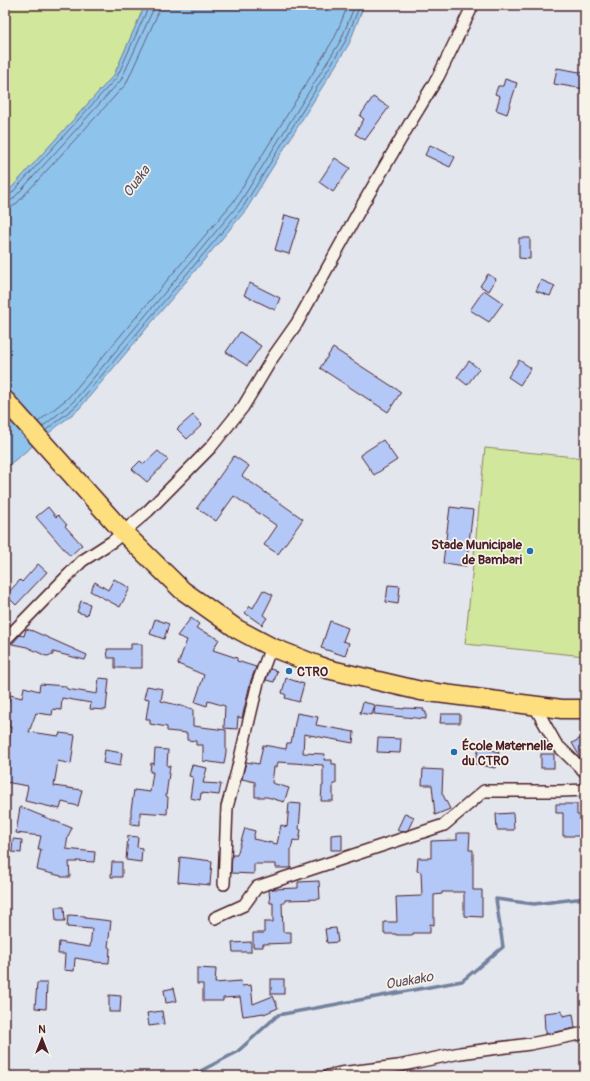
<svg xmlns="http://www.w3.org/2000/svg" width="590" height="1081" font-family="Pangolin,sans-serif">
  <rect width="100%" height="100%" fill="#e3e6ec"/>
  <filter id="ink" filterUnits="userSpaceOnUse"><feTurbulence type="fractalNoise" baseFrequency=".025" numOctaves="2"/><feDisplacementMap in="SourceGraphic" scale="8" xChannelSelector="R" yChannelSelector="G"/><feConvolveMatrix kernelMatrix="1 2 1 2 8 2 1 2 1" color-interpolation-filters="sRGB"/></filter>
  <g filter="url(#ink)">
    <g fill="#d1e79c" stroke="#8e8364">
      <path d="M5,5H145L114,75L5,195Z"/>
      <path d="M485,448L585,458V656L465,644Z"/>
    </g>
    <path fill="#8ec3ec" stroke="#73819f" d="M145,5H364L349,44L246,210L79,409L5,468V195L114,75Z"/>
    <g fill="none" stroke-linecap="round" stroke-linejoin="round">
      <g stroke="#656178" stroke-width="1">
        <path d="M5,197L10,195L117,77L148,8V5"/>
        <path d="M5,202L10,201L13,199L121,80L153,10V5"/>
        <path d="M5,208L12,207L17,203L126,84L158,13L159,5"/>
        <path d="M38,422L68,398L234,201L335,37L348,5"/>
        <path d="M42,427L73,402L239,204L341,40L355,5"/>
        <path d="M46,430L76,406L243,207L345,42L360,5"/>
      </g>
      <g stroke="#73819f" stroke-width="3.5">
        <path d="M5,1073L27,1076"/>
        <path d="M191,1076L237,1052L278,1015L462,981L503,947L496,899L534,904L585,898"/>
      </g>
    </g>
    <g fill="#b4c8f7" stroke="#4a1f2b">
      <path d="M557,68L585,73V89L554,84Z"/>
      <path d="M505,79L517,83L507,114L496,110L500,96L495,94L498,86H503Z"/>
      <path d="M373,97L389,107L365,140L355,134L364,119L360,116Z"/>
      <path d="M430,145L455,157L450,167L425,155Z"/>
      <path d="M335,158L350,168L333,192L319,182Z"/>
      <path d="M285,215L300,219L289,254L275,250Z"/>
      <path d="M519,238H530V259L519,258Z"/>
      <path d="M488,274L496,279L489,291L480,286Z"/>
      <path d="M541,280L555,286L550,296L536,291Z"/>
      <path d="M250,283L280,298L275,310L244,295Z"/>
      <path d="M484,290L503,303L489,322L470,310Z"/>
      <path d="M240,332L261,346L247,366L226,352Z"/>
      <path d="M333,348L401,392L388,412L320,368Z"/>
      <path d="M519,360L531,368L520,385L508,377Z"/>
      <path d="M469,361L479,369L467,385L457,377Z"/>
      <path d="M193,415L202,425L187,439L177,429Z"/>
      <path d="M383,440L397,460L374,475L360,455Z"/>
      <path d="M158,451L168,460L147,482L132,469L140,461L144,464Z"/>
      <path d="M234,456L249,466L242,476L303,519L278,554L264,545L277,526L234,496L216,521L197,508Z"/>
      <path d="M48,507L56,517L58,515L67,525L65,526L82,545L70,556L36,517Z"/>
      <path d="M450,507L473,510L466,566L443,563Z"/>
      <path d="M38,564L47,572L16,605L6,595L20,580L22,582Z"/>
      <path d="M114,579L130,588L120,607L90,591L95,582L108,590Z"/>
      <path d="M388,585L400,586L398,604L386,602Z"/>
      <path d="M263,590L273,595L263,615L267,618L262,625L245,613L250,606L253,608Z"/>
      <path d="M81,601L90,604L87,615L77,612Z"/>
      <path d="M191,618L199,624L196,628L219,639L213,650L237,658V661L256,667L251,680L242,718L238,717L237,729L224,728L225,706L208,701L207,706L195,702L204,675L178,664L187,640L177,636Z"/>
      <path d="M155,619L169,624L164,639L150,634Z"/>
      <path d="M330,621L348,628L343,641L349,643L345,656L321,648Z"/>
      <path d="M26,629L33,631L87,655L85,660L53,652V655L46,656L27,647L12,644L20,635L24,636Z"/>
      <path d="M131,644H142V668H115V658H108L107,649H131Z"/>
      <path d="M270,669L277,671L274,682L266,680Z"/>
      <path d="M99,678L109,679L106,710L90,709L91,703L62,698L61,710L53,709L52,715L36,713L29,732L59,736L60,733L75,735L71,764L58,761L54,786L82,790L78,806L62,802L60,809L25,801L28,786L5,782V759H7L11,727H9V715L5,714V703L8,704L10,695L22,698L24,687L39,691L40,684L65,686L67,689L97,694Z"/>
      <path d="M286,678L304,684L299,702L285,698L286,695L282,693Z"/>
      <path d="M147,686L163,689L161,701L193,709V726L226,730V752L224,764L203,761V745H196V741L187,740V733L167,731V727L150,724V719H146L149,699L144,698Z"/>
      <path d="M363,702L375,705L372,715L360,713Z"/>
      <path d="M375,706L404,709V708L424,709L423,711L426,712V719L374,714Z"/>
      <path d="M297,713L318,717L316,725L354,732L353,743L304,734L303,753L325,754L324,760H332V764H336V784H333V801H321L322,786H323V765L278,762L277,767H274L272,783L289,788L284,802L267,797H255V782L242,779L246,762L259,764L263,745L286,749L287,743H291Z"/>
      <path d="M441,714H460V723H440Z"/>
      <path d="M585,736V762L580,757L572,743Z"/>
      <path d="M378,738L401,739L400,753L377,752Z"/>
      <path d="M479,747L499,752L495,768L475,764Z"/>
      <path d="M155,749L168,750L167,766H170L166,796L168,797L167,814L140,812V825L131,824V810L134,790L150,792L153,772H150L151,763L154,764Z"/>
      <path d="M105,750L122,753L120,766L103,763Z"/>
      <rect x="541" y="754" width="13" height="14"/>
      <path d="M192,765L207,768L203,783L221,784L219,795L201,793L200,800L190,798L193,777L189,776Z"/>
      <path d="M423,769L443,770L442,793L450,809L435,815L432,785H422Z"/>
      <path d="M289,803L301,804L299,829L301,830L299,841L293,840L291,850V868H276V864H254V874L231,873L232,855H237L245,828L255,831L253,839L277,844L281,825L287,827Z"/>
      <path d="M556,804H577V815H585V836H563V813H556Z"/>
      <path d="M20,807L72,828L68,836L66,849L95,852L94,862L77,861V862H69L70,877H61V876L37,870L41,849H38L41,836L16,833Z"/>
      <path d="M405,813L414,817L408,830L401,832L397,830Z"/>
      <path d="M513,813L514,830H497L496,814Z"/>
      <path d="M457,833H470L469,850H473V890H482V917L464,916V892H442V894L434,895V925L430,924V933H413V935H396V934H384V922H397L396,897L422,896L421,872L417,871L418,858H431V841L457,840Z"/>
      <path d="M342,834V850H331V835Z"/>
      <path d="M128,836L138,837L137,847L142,848L141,862L126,860Z"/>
      <path d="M13,839L22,840L21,853L12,852Z"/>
      <path d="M180,857L212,861L210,885L178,882Z"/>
      <path d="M112,862H122V877H111Z"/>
      <path d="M319,881L320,899L285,900V903H282L283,932H291V943L263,944V947H253V933H264V922H273V903H270L269,890L273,889L298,888V882Z"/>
      <path d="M55,907H64L65,921H56Z"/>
      <path d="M68,915L85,916V918L111,921L108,947L110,948L109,963L94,962V961L75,958L74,971L64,970L65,954H58L59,942L90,947L92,929L67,927Z"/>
      <path d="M336,928L338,942L327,943L325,929Z"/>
      <path d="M251,942V952H233L232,943Z"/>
      <path d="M197,968L216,969L215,983L241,981L242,986L251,985L253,1004L273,996L278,1008L264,1014V1013L243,1016L240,997L223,998V1001H203V984H197Z"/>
      <rect x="271" y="979" width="13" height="15"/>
      <path d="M37,983H47L46,1009L35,1008Z"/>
      <path d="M174,988L177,1001L166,1003L164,990Z"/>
      <path d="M109,995L121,996L120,1012H109Z"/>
      <path d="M162,1011L164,1024L149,1026L147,1013Z"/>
      <path d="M562,1011L563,1016L573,1014L575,1028L546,1034V1030H545L544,1013Z"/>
    </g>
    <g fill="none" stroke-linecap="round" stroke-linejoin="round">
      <g stroke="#4a1f2b" stroke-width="14">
        <g id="minor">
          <path d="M5,640L82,561L113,541L148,511L211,447L243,407L273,357L297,323L364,202L410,123L438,77L473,5"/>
          <path d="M534,705L556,744L585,772"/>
          <path d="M224,884L227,807L237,771L258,682L271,647"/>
          <path d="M215,918L244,905L257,887L444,825L484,791H562L585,790"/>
          <path d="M328,1076L340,1073L398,1066L460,1053L530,1044L585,1033"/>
        </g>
      </g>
      <g stroke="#4a1f2b" stroke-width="21">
        <path id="primary" d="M5,400L123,532L182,590L237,629L271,647L327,669L421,691L562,709H585"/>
      </g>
      <use href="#minor" stroke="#f7f3e8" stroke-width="11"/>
      <use href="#primary" stroke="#fedf80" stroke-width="18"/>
    </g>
  </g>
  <g fill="#1f6fb2" stroke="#f7f3e8" stroke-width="1.5">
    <circle cx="530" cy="551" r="4"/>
    <circle cx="289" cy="671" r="4"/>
    <circle cx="454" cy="752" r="4"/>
  </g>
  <g text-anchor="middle" stroke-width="3.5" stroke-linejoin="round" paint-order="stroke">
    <g font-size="13" font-weight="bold" fill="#4a1f2b" stroke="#f7f3e8" text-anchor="start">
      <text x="522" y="549" text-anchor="end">Stade Municipale<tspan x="522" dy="15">de Bambari</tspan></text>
      <text x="297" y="676">CTRO</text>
      <text x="462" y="750">École Maternelle<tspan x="462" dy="15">du CTRO</tspan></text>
    </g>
    <g font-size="14" font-style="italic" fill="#5e5065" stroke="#f7f3e8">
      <text transform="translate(136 181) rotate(-53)" y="5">Ouaka</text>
      <text transform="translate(409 980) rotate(-10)" y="5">Ouakako</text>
    </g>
  </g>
  <rect width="590" height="1081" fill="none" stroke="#f7f3e8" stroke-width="20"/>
  <rect x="10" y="10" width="570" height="1061" fill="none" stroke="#4a1f2b" stroke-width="1.5" filter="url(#ink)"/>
  <g transform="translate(42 1039)" stroke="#f7f3e8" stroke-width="3" paint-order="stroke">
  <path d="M0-3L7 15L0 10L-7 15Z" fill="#4a1f2b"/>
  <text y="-6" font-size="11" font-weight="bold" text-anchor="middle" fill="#4a1f2b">N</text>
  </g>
</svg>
